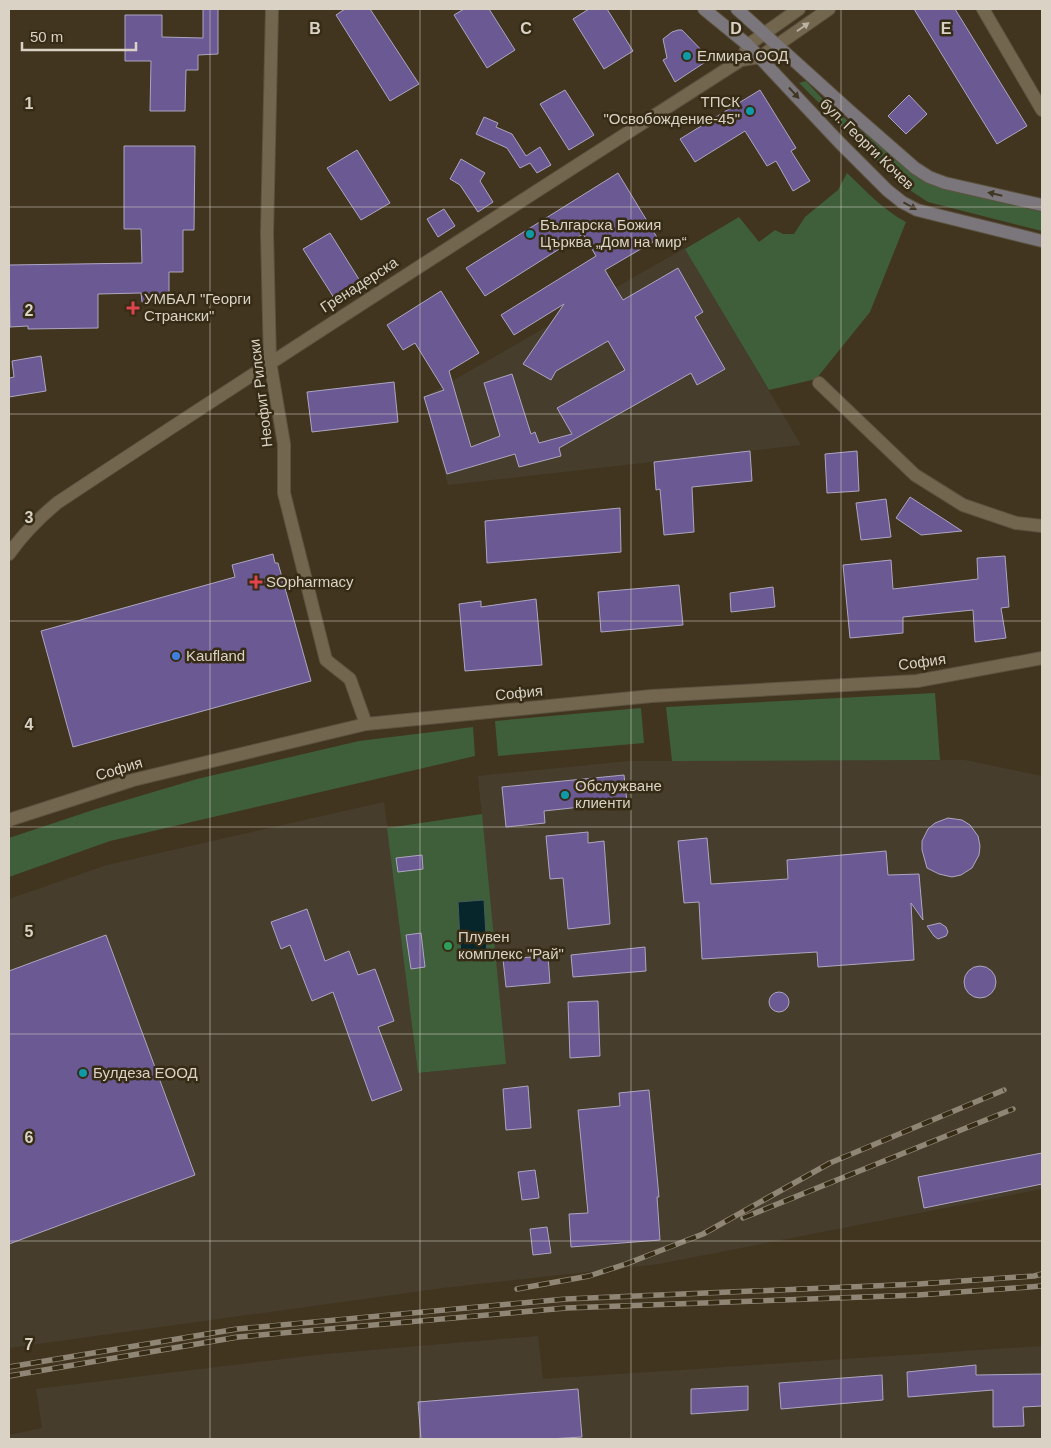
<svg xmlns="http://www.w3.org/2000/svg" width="1051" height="1448" font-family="Helvetica,sans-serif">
  <rect width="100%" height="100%" fill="#41351f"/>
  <g fill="#463d2c">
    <path d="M685,248L801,445L448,485L424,397Z"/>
    <path d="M965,760L1042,776V1189L659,1264L443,1288L9,1348V899L107,865L384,802L418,1073L505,1064L478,776L629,761Z"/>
    <path d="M538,1336L543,1379L1042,1346V1439H9V1435L42,1428L36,1389L325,1354Z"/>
  </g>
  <g fill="#3f5f3a">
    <path d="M806,81L830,107L925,180L949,190L1042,212V231L928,202L902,185L799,83Z"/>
    <path d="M847,173C866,191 883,210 906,222L870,312L816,379L769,390L685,249L739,217L759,242L775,230L783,234H794L805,217L838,190Z"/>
    <path d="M935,693L940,760L672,761L666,707Z"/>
    <path d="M641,708L644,743L498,756L495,721Z"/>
    <path d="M473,727L475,756L110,841L9,877V838L96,809L197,779L359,741Z"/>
    <path d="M482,814L506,1064L418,1073L387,828Z"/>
  </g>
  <path fill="#06262c" stroke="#455a5a" d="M484,900L487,955L461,957L458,902Z"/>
  <g fill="#6b5994" stroke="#ada6c0">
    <path d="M203,9H218V54L198,55V70H186L185,111H150L151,61H125V15H162V37L203,38Z"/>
    <path d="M345,9H370L419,84L390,101L336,15Z"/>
    <path d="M464,9H489L515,50L487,68L454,15Z"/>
    <path d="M589,9H607L633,51L604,69L573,19Z"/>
    <path d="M914,9H955L1027,126L997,144Z"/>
    <path d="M678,30H682L710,59L675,82L663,60L667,58L663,39L672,32Z"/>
    <path d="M565,90L594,135L569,150L540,104Z"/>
    <path d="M760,90L796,148L791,151L810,181L793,191L776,161L767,166L745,131L695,162L680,139Z"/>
    <path d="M909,95L927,114L906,134L888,116Z"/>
    <path d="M484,117L498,123L496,127L512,134L526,156L540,147L551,165L537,173L530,163L520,168L507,148L476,134Z"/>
    <path d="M124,146H195L194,230H183V272H169V301L142,302L141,293L98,294V328L28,329V326L10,327L9,265L142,263L141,229H124Z"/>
    <path d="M357,150L390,203L361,220L327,168Z"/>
    <path d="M461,159L485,173L480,181L493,202L478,212L460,185L450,179Z"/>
    <path d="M618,173L658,239L605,270L609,277L623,300L678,268L703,312L695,317L725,369L697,385L691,373L559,448L561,456L519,467L515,454L447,474L424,397L444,390L415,343L403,350L387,325L441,291L479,353L449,371L471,447L500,436L484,383L512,374L531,434L535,432L539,443L572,434L557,408L625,370L608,341L556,371L551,380L523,364L564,304L514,335L501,315L596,256L583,234L485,296L466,268Z"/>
    <path d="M444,209L455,226L438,237L427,219Z"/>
    <path d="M330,233L362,284L336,301L303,249Z"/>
    <path d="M41,356L46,391L9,397V378L14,377L12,361Z"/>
    <path d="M394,382L398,422L312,432L307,392Z"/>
    <path d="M750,451L752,481L692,487L694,532L664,535L660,489L656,490L654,462Z"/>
    <path d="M857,451L859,491L827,493L825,454Z"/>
    <path d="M910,497L962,531L921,535L896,518Z"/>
    <path d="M886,499L891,537L861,540L856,503Z"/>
    <path d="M620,508L621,552L487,563L485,521Z"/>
    <path d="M273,554L275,563H278L311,681L73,747L41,631L235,577L232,565Z"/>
    <path d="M1005,556L1009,607L1001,608L1006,638L975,642L973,610L903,617V633L850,638L843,565L891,560L893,589L978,579L977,558Z"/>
    <path d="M679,585L683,625L601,632L598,592Z"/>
    <path d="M773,587L775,607L731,612L730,593Z"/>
    <path d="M536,599L542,665L465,671L459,604L481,601V607Z"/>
    <path d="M624,775L627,802L544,811L545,823L506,827L502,787Z"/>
    <path d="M948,818L962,820L970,825L978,836L980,846L979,855L972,868L961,875L952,877L939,874L927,868L922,850V841L928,829L935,823Z"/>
    <path d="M588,832V843L604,841L610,924L568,929L563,878L550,879L546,836Z"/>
    <path d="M707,838L711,884L788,879L787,860L886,851L888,875L919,874L923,920L911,903L914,960L818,967L817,952L702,959L699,902L684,903L678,841Z"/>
    <path d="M422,855L423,869L398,872L396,858Z"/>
    <path d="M307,909L325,961L349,951L358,975L375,969L394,1021L378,1027L402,1090L372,1101L333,992L312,1001L290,945L281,949L271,922Z"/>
    <path d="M940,923L946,927L948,932L946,936L938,939L934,936L927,926Z"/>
    <path d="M421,933L425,967L411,969L406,935Z"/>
    <path d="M106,935L195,1175L9,1244V971Z"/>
    <path d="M645,947L646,971L573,977L571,955Z"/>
    <path d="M548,956L550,983L506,987L503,959Z"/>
    <circle cx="980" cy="982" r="16"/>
    <circle cx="779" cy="1002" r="10"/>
    <path d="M598,1001L600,1056L570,1058L568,1002Z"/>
    <path d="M528,1086L531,1128L506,1130L503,1089Z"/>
    <path d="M649,1090L659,1197H657L660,1240L571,1247L569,1214L588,1213L578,1110L620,1106L619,1093Z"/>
    <path d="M1042,1153V1184L924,1208L918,1177Z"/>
    <path d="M535,1170L539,1198L522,1200L518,1172Z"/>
    <path d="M547,1227L551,1253L533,1255L530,1229Z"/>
    <path d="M976,1365V1375L1042,1374V1406L1023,1407L1024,1426L993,1427V1390L908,1397L907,1372Z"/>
    <path d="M882,1375L883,1400L781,1409L779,1383Z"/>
    <path d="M748,1386V1410L691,1414V1389Z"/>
    <path d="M578,1389L582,1437L549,1439H421L418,1402Z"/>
  </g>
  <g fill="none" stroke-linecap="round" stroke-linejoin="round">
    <g stroke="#5c5340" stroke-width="14">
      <g id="minor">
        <path d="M272,9L267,233L270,362L284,444V493L326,660L350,679L366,724"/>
        <path d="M983,9L1042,110"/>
        <path d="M819,383L915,475L963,505L1016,523L1042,526"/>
        <path d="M9,820L133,780L366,724L652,696L917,681L1042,658"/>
      </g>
    </g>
    <g stroke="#5c5340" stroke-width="14">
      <g id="tertiary">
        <path d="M744,55L748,45L799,9"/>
        <path d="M9,554C23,534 38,519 57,503C283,353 512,207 741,60L760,57L829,9"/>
      </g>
    </g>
    <g stroke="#5c5340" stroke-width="14">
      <g id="secondary">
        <path d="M704,9L748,45L839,142L887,190L902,202L917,210L1042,241"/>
        <path d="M737,9L852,113L915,168L929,177L945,183L1042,205"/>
      </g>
    </g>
    <use href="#minor" stroke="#73664f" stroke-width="12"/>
    <use href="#tertiary" stroke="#73664f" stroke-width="12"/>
    <use href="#secondary" stroke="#7b767b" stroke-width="12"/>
    <g stroke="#8f8675" stroke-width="5.5">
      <g id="rail">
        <path d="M743,1218L1013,1109"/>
        <path d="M517,1289L589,1276L626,1264L703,1234L830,1163L1004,1090"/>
        <path d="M9,1367L237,1329L566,1299L919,1284L1034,1276L1042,1274"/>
        <path d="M9,1376L238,1337L566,1308L918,1295L1042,1286"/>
      </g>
    </g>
    <use href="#rail" stroke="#362b15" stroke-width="4" stroke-dasharray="11" stroke-linecap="butt"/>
  </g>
  <defs><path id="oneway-solid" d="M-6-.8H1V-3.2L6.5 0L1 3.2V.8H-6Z" transform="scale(1.25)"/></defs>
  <use fill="#bab2a2" href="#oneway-solid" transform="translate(803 27) rotate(-35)"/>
  <g fill="#403624">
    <use href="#oneway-solid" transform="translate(794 93) rotate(47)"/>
    <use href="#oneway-solid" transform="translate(995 194) rotate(-167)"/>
    <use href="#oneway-solid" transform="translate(910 206) rotate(29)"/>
  </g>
  <path fill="none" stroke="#d9d2c5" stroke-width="1" stroke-opacity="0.55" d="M210,9V1439M420,9V1439M631,9V1439M841,9V1439M9,207H1042M9,414H1042M9,621H1042M9,827H1042M9,1034H1042M9,1241H1042"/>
  <g fill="#0f9aa8" stroke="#362b15" stroke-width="2">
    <circle cx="687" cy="56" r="5"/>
    <circle cx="750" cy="111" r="5"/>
    <circle cx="530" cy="234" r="5"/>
    <circle cx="565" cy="795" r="5"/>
    <circle cx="83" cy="1073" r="5"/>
  </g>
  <g fill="#e0444e" stroke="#362b15" stroke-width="2">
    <path d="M130.5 300.5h5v5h5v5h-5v5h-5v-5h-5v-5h5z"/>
    <path d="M253.5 574.5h5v5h5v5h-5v5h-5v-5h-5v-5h5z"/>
  </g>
  <circle fill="#3f7fe0" stroke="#362b15" stroke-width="2" cx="176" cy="656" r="5"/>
  <circle fill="#2e9e5b" stroke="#362b15" stroke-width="2" cx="448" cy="946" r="5"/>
  <g text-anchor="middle" stroke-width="5" stroke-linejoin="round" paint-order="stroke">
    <g font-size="15" fill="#d9d2c5" stroke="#362b15" text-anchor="start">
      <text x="697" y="61">Елмира ООД</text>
      <text x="740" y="107" text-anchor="end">ТПСК<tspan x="740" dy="17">"Освобождение-45"</tspan></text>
      <text x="540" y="230">Българска Божия<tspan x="540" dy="17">Църква „Дом на мир“</tspan></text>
      <text x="144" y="304">УМБАЛ "Георги<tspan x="144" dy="17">Странски"</tspan></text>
      <text x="266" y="587">SOpharmacy</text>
      <text x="186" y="661">Kaufland</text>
      <text x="575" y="791">Обслужване<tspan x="575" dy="17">клиенти</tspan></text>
      <text x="458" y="942">Плувен<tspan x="458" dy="17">комплекс "Рай"</tspan></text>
      <text x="93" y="1078">Булдеза ЕООД</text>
    </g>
    <g font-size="15" fill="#d9d2c5" stroke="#362b15">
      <text transform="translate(867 144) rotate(44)" y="5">бул. Георги Кочев</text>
      <text transform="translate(359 285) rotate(-33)" y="5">Гренадерска</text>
      <text transform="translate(261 393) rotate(-97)" y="5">Неофит Рилски</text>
      <text transform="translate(922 662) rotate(-8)" y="5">София</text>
      <text transform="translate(519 693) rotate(-6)" y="5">София</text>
      <text transform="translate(119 769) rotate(-17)" y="5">София</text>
    </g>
  </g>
  <g font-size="16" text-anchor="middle" font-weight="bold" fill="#d9d2c5" stroke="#362b15" stroke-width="5" stroke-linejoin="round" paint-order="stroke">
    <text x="315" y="34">B</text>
    <text x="526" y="34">C</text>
    <text x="736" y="34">D</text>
    <text x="946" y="34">E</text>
    <text x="29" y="109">1</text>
    <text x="29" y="316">2</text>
    <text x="29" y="523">3</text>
    <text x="29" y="730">4</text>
    <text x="29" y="937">5</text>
    <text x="29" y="1143">6</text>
    <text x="29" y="1350">7</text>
  </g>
  <rect width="1051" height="1448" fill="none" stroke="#d9d2c5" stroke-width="20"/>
  <path d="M22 42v8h114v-8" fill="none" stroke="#d9d2c5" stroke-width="2.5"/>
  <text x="30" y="42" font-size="15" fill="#d9d2c5" stroke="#362b15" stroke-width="4" paint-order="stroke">50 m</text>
</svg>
